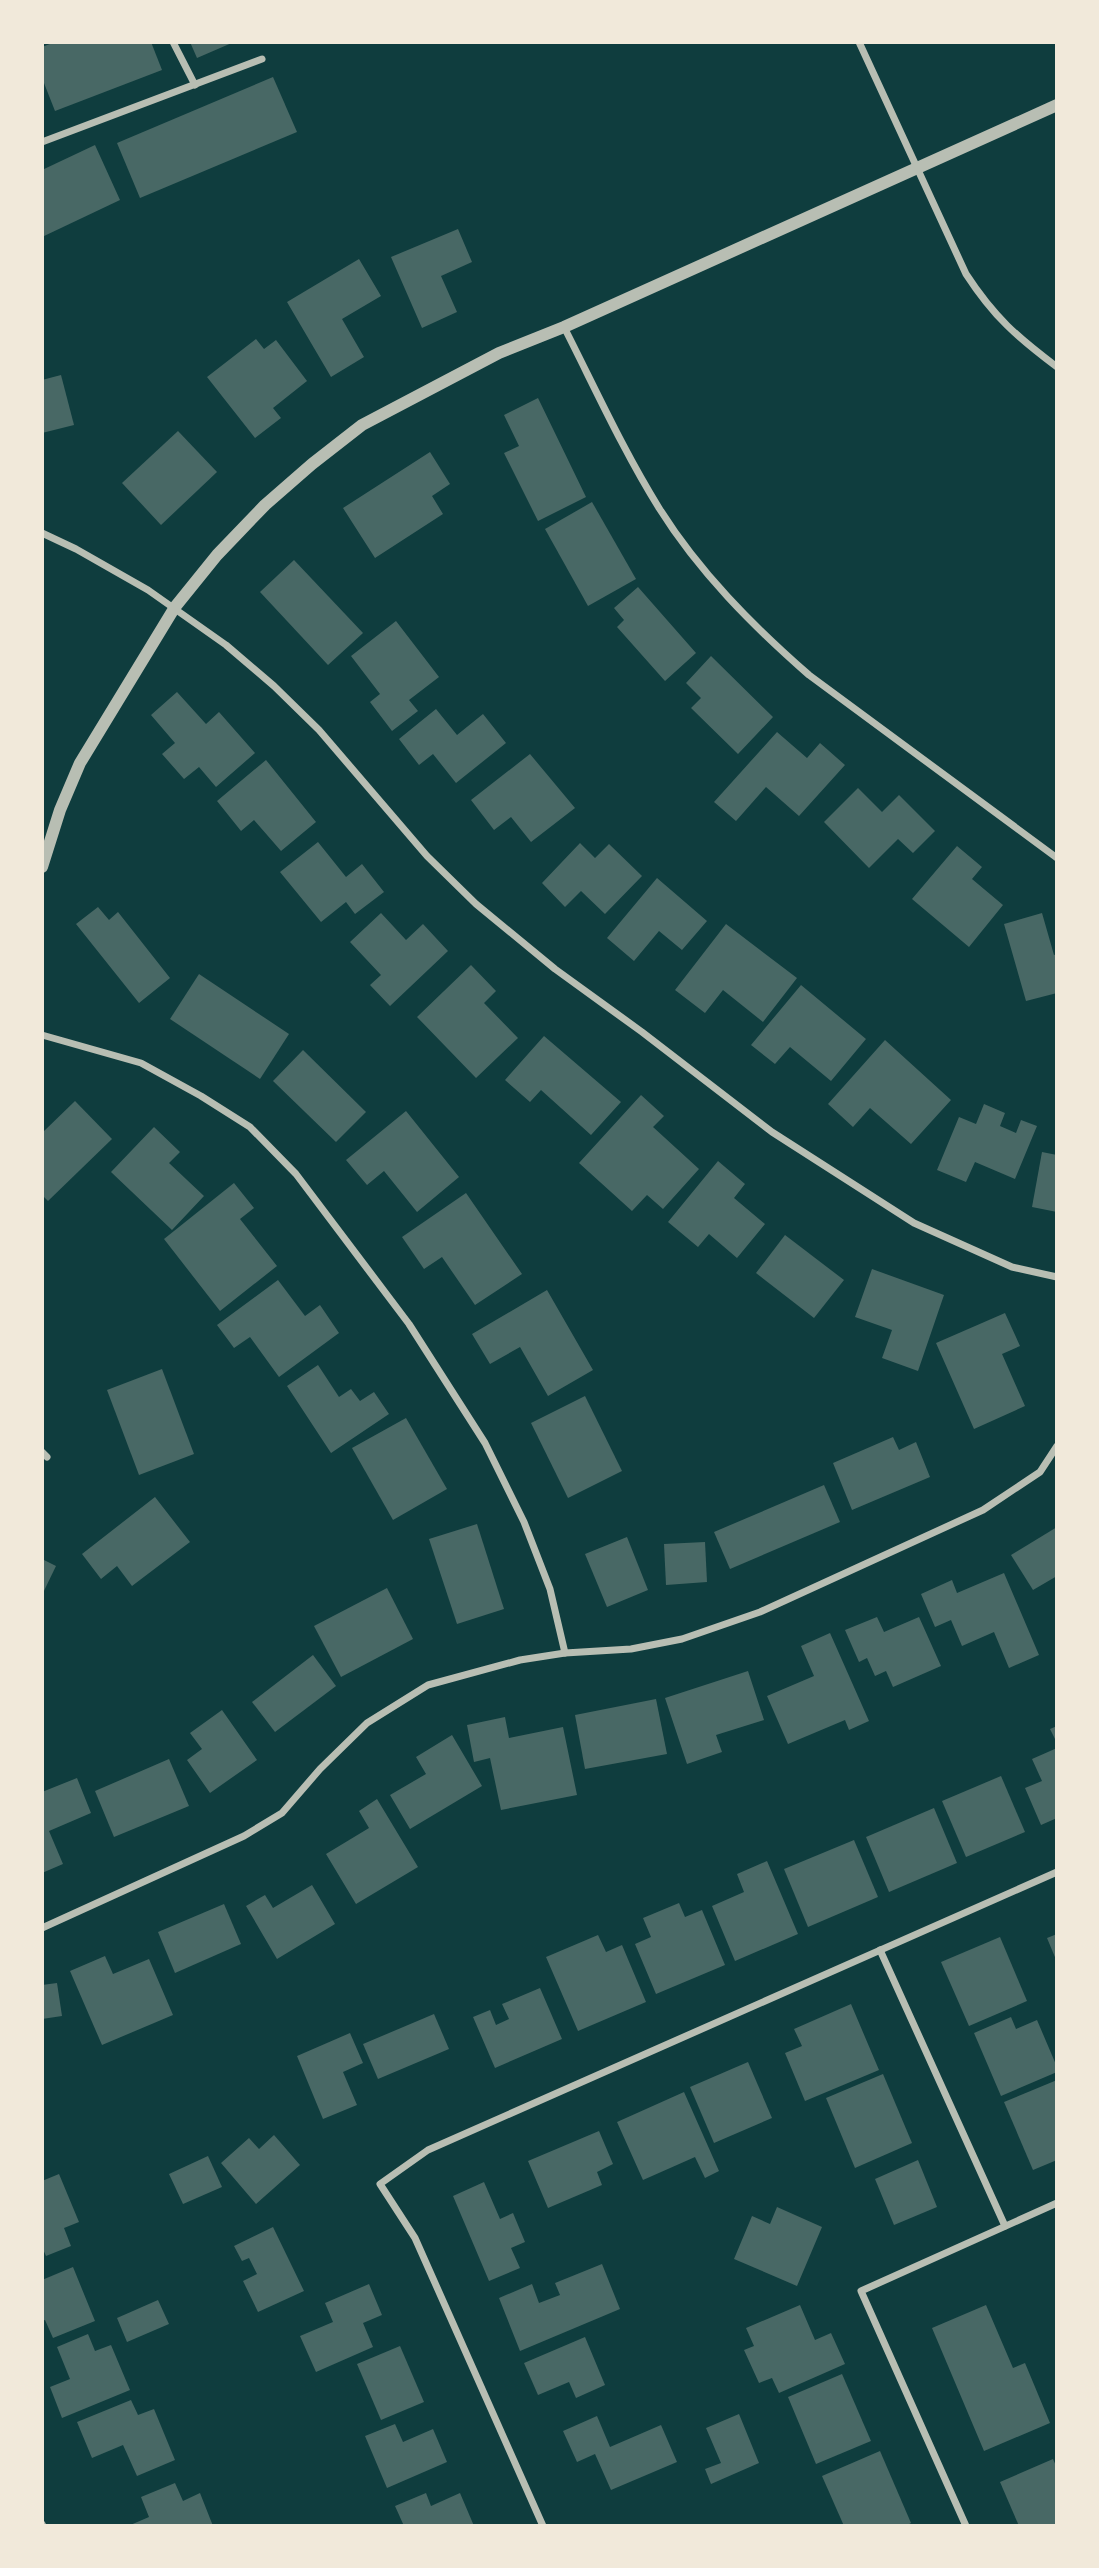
<svg xmlns="http://www.w3.org/2000/svg" width="1099" height="2568" font-family="'Nunito Sans',sans-serif">
  <rect width="100%" height="100%" fill="#0f3d3e"/>
  <g fill="#486865">
    <path d="M55,42H151L162,70L55,111L42,78V47Z"/>
    <path d="M190,42H234L197,58Z"/>
    <path d="M273,77L297,132L140,198L117,143Z"/>
    <path d="M95,145L120,200L42,237V170Z"/>
    <path d="M458,229L472,262L441,276L457,312L422,328L391,257Z"/>
    <path d="M359,259L381,296L342,319L364,357L331,377L287,302Z"/>
    <path d="M256,339L264,349L276,340L307,381L273,408L281,418L255,438L207,377Z"/>
    <path d="M61,375L74,425L42,433V380Z"/>
    <path d="M538,398L586,497L538,521L504,453L519,446L504,415Z"/>
    <path d="M178,431L217,472L161,525L122,483Z"/>
    <path d="M430,452L450,484L432,496L443,514L375,558L343,508Z"/>
    <path d="M592,502L636,579L588,606L545,529Z"/>
    <path d="M294,560L363,633L328,665L260,592Z"/>
    <path d="M638,587L696,653L665,681L617,627L624,620L614,608Z"/>
    <path d="M396,621L439,677L409,700L418,711L392,731L370,702L380,694L351,656Z"/>
    <path d="M711,656L773,717L738,754L691,708L701,698L686,683Z"/>
    <path d="M177,692L206,724L219,712L255,753L216,787L199,767L184,779L162,754L175,743L151,715Z"/>
    <path d="M436,709L457,735L483,714L506,743L456,783L433,754L419,765L399,739Z"/>
    <path d="M777,732L807,758L820,743L845,765L799,816L766,787L736,821L714,802Z"/>
    <path d="M530,754L575,808L531,842L511,817L494,830L471,800Z"/>
    <path d="M266,760L316,822L281,851L254,820L241,831L217,801Z"/>
    <path d="M858,788L882,812L899,795L935,831L913,853L898,839L869,868L824,822Z"/>
    <path d="M318,842L346,877L362,864L384,892L355,914L346,902L321,922L280,872Z"/>
    <path d="M580,843L595,858L609,844L642,876L605,914L581,891L565,907L542,883Z"/>
    <path d="M957,846L982,867L972,879L1003,905L969,947L912,899Z"/>
    <path d="M657,878L707,921L682,950L659,931L634,961L607,938Z"/>
    <path d="M98,907L109,920L118,912L170,978L139,1003L76,924Z"/>
    <path d="M381,913L406,940L423,924L448,951L390,1006L370,985L381,975L350,942Z"/>
    <path d="M1042,913L1054,955L1057,954V993L1026,1001L1004,924Z"/>
    <path d="M726,924L797,978L763,1022L723,990L705,1013L675,990Z"/>
    <path d="M471,965L496,991L484,1003L518,1038L476,1078L417,1017Z"/>
    <path d="M199,974L289,1034L260,1079L170,1019Z"/>
    <path d="M801,985L866,1039L831,1081L790,1047L775,1064L751,1045Z"/>
    <path d="M544,1036L621,1102L591,1135L541,1090L530,1102L505,1080Z"/>
    <path d="M885,1040L951,1100L911,1144L870,1108L853,1127L828,1104Z"/>
    <path d="M303,1050L366,1112L336,1142L273,1081Z"/>
    <path d="M641,1095L664,1116L653,1127L699,1169L663,1209L647,1195L632,1211L579,1163Z"/>
    <path d="M75,1101L112,1139L48,1201L42,1195V1133Z"/>
    <path d="M984,1104L1005,1113L1000,1126L1016,1133L1021,1120L1037,1126L1015,1179L975,1162L966,1182L937,1170L959,1117L976,1124Z"/>
    <path d="M406,1111L459,1177L417,1212L384,1171L367,1185L346,1160Z"/>
    <path d="M154,1127L180,1152L169,1163L204,1196L172,1230L111,1172Z"/>
    <path d="M1042,1152L1057,1155V1212L1032,1207Z"/>
    <path d="M718,1161L745,1184L734,1198L765,1224L737,1258L709,1234L698,1247L668,1222Z"/>
    <path d="M234,1183L254,1208L240,1219L277,1266L220,1311L164,1239Z"/>
    <path d="M466,1193L522,1274L475,1305L442,1257L424,1269L402,1237Z"/>
    <path d="M785,1235L844,1280L814,1318L756,1273Z"/>
    <path d="M872,1269L944,1295L918,1371L882,1358L892,1330L855,1317Z"/>
    <path d="M278,1280L305,1316L320,1305L339,1333L279,1377L250,1337L234,1348L217,1325Z"/>
    <path d="M547,1290L593,1370L548,1396L520,1347L490,1364L472,1334Z"/>
    <path d="M1005,1313L1020,1346L1002,1354L1025,1406L974,1429L936,1343Z"/>
    <path d="M318,1365L339,1397L351,1389L360,1401L374,1392L389,1414L331,1453L287,1386Z"/>
    <path d="M162,1369L194,1454L139,1475L107,1390Z"/>
    <path d="M585,1396L622,1471L568,1498L531,1423Z"/>
    <path d="M406,1418L447,1489L393,1520L352,1448Z"/>
    <path d="M893,1437L899,1450L916,1442L930,1477L852,1510L833,1463Z"/>
    <path d="M824,1485L840,1522L730,1569L714,1532Z"/>
    <path d="M155,1497L190,1542L132,1586L117,1566L101,1579L82,1554Z"/>
    <path d="M477,1524L504,1609L457,1624L429,1539Z"/>
    <path d="M1057,1527V1576L1033,1590L1011,1555Z"/>
    <path d="M627,1537L648,1590L607,1607L585,1554Z"/>
    <path d="M705,1542L707,1582L666,1585L664,1544Z"/>
    <path d="M42,1559L56,1566L42,1595Z"/>
    <path d="M1004,1573L1039,1655L1009,1668L994,1632L962,1646L951,1620L935,1627L921,1594L952,1580L957,1593Z"/>
    <path d="M387,1588L413,1639L341,1677L314,1626Z"/>
    <path d="M877,1617L884,1632L919,1617L941,1666L893,1687L886,1671L875,1676L867,1658L859,1662L845,1630Z"/>
    <path d="M830,1633L869,1721L849,1730L845,1720L788,1744L767,1696L814,1676L801,1646Z"/>
    <path d="M313,1655L336,1686L275,1732L252,1702Z"/>
    <path d="M748,1671L764,1720L716,1735L722,1752L687,1764L665,1698Z"/>
    <path d="M656,1699L667,1754L585,1769L575,1715Z"/>
    <path d="M222,1710L257,1760L210,1793L187,1760L202,1749L190,1733Z"/>
    <path d="M505,1717L509,1738L563,1727L577,1795L501,1810L490,1758L474,1762L467,1725Z"/>
    <path d="M1057,1726V1743L1050,1729Z"/>
    <path d="M452,1735L482,1786L410,1829L390,1795L426,1774L416,1757Z"/>
    <path d="M1057,1748V1818L1041,1825L1025,1788L1042,1781L1032,1759Z"/>
    <path d="M169,1759L189,1806L114,1837L95,1791Z"/>
    <path d="M1001,1776L1025,1832L966,1857L942,1801Z"/>
    <path d="M77,1778L91,1813L49,1831L63,1864L42,1873V1792Z"/>
    <path d="M377,1799L418,1867L356,1904L326,1854L369,1828L359,1811Z"/>
    <path d="M934,1808L957,1863L889,1892L866,1837Z"/>
    <path d="M854,1840L878,1897L808,1927L784,1869Z"/>
    <path d="M767,1861L798,1934L735,1961L712,1906L744,1892L737,1874Z"/>
    <path d="M312,1885L335,1924L277,1959L246,1906L265,1895L273,1908Z"/>
    <path d="M679,1903L685,1917L702,1910L725,1965L656,1994L635,1944L651,1937L643,1918Z"/>
    <path d="M224,1904L241,1944L175,1973L158,1932Z"/>
    <path d="M1057,1934V1962L1047,1938Z"/>
    <path d="M598,1935L606,1952L622,1945L646,2002L578,2031L546,1957Z"/>
    <path d="M1000,1937L1027,2001L969,2026L941,1962Z"/>
    <path d="M105,1956L113,1974L149,1959L173,2015L102,2045L70,1971Z"/>
    <path d="M57,1983L62,2016L42,2019V1985Z"/>
    <path d="M540,1988L562,2039L495,2068L473,2017L490,2010L496,2025L509,2019L502,2004Z"/>
    <path d="M851,2004L879,2070L805,2101L785,2053L802,2046L794,2029Z"/>
    <path d="M434,2014L449,2049L378,2079L363,2044Z"/>
    <path d="M1011,2017L1016,2029L1037,2020L1057,2067V2072L1001,2096L974,2033Z"/>
    <path d="M350,2033L363,2063L343,2072L357,2105L323,2119L297,2056Z"/>
    <path d="M748,2062L772,2118L714,2143L690,2087Z"/>
    <path d="M883,2074L912,2143L855,2168L826,2098Z"/>
    <path d="M1057,2080V2160L1033,2170L1004,2102Z"/>
    <path d="M684,2092L719,2171L705,2178L695,2157L643,2180L617,2122Z"/>
    <path d="M599,2131L613,2164L597,2172L602,2185L548,2208L528,2161Z"/>
    <path d="M274,2135L300,2165L256,2204L221,2163L249,2138L259,2149Z"/>
    <path d="M208,2156L222,2187L183,2204L169,2174Z"/>
    <path d="M918,2160L937,2207L894,2225L875,2179Z"/>
    <path d="M59,2174L79,2222L64,2228L71,2246L46,2256L42,2247V2181Z"/>
    <path d="M484,2182L500,2219L513,2213L525,2242L511,2248L520,2268L489,2281L453,2196Z"/>
    <path d="M777,2207L822,2227L797,2286L734,2259L752,2216L770,2224Z"/>
    <path d="M273,2227L304,2291L258,2312L243,2281L257,2274L249,2258L242,2261L234,2246Z"/>
    <path d="M602,2264L620,2309L520,2351L499,2298L532,2284L539,2303L560,2295L555,2283Z"/>
    <path d="M73,2267L95,2321L53,2338L45,2320L42,2321V2280Z"/>
    <path d="M369,2284L382,2315L363,2323L373,2347L316,2372L300,2336L333,2322L325,2303Z"/>
    <path d="M158,2300L169,2324L127,2342L117,2318Z"/>
    <path d="M800,2305L815,2340L831,2333L845,2364L779,2393L772,2378L759,2383L744,2350L754,2346L746,2328Z"/>
    <path d="M986,2305L1013,2368L1025,2363L1050,2423L984,2451L932,2328Z"/>
    <path d="M88,2334L95,2351L111,2345L130,2390L62,2418L50,2387L70,2379L57,2347Z"/>
    <path d="M585,2337L605,2385L576,2398L569,2382L538,2395L524,2363Z"/>
    <path d="M400,2346L424,2402L381,2420L357,2364Z"/>
    <path d="M842,2374L871,2441L816,2464L788,2397Z"/>
    <path d="M131,2400L138,2415L154,2409L175,2460L137,2476L123,2445L92,2458L77,2422Z"/>
    <path d="M739,2414L759,2463L711,2484L705,2469L721,2463L706,2428Z"/>
    <path d="M597,2416L610,2447L661,2425L677,2462L611,2490L595,2454L577,2462L563,2431Z"/>
    <path d="M395,2424L403,2442L433,2429L447,2462L387,2488L365,2436Z"/>
    <path d="M880,2451L911,2523L906,2526H844L822,2476Z"/>
    <path d="M1053,2459L1057,2468V2526H1019L1000,2482Z"/>
    <path d="M175,2483L183,2501L200,2493L213,2526H128L149,2517L141,2497Z"/>
    <path d="M426,2493L431,2506L460,2493L474,2526H404L395,2506Z"/>
  </g>
  <g fill="none" stroke-linecap="round" stroke-linejoin="round">
    <g stroke="#b8beb3" stroke-width="7">
      <path d="M173,42L195,85"/>
      <path d="M859,42L966,274C994,317 1017,337 1057,367"/>
      <path d="M42,142L262,59"/>
      <path d="M564,327C595,388 623,450 659,508C699,572 753,626 809,675L1057,858"/>
      <path d="M42,533L76,549L148,590L226,645L274,686L319,730L427,856L476,904L555,969L642,1032L772,1132L914,1223L1012,1267L1057,1277"/>
      <path d="M42,1035L141,1063L201,1096L250,1127L296,1174L409,1324L485,1443L524,1522L550,1589L565,1653"/>
      <path d="M42,1452L47,1457"/>
      <path d="M42,1928L244,1836L282,1813L320,1769L367,1723L428,1685L520,1660L565,1653L631,1649L682,1639L760,1612L983,1510L1040,1472L1057,1446"/>
      <path d="M880,1950L1005,2226"/>
      <path d="M42,2524L43,2526"/>
      <path d="M543,2526L415,2238L380,2184L428,2150L1057,1872"/>
      <path d="M966,2526L861,2291L1057,2203"/>
    </g>
    <path stroke="#b8beb3" stroke-width="12" d="M42,867L60,810L80,763L175,607L217,555L265,505L312,464L362,425L499,353L564,327L1057,105"/>
  </g>
  <rect width="1099" height="2568" fill="none" stroke="#f1e9da" stroke-width="88"/>
</svg>
